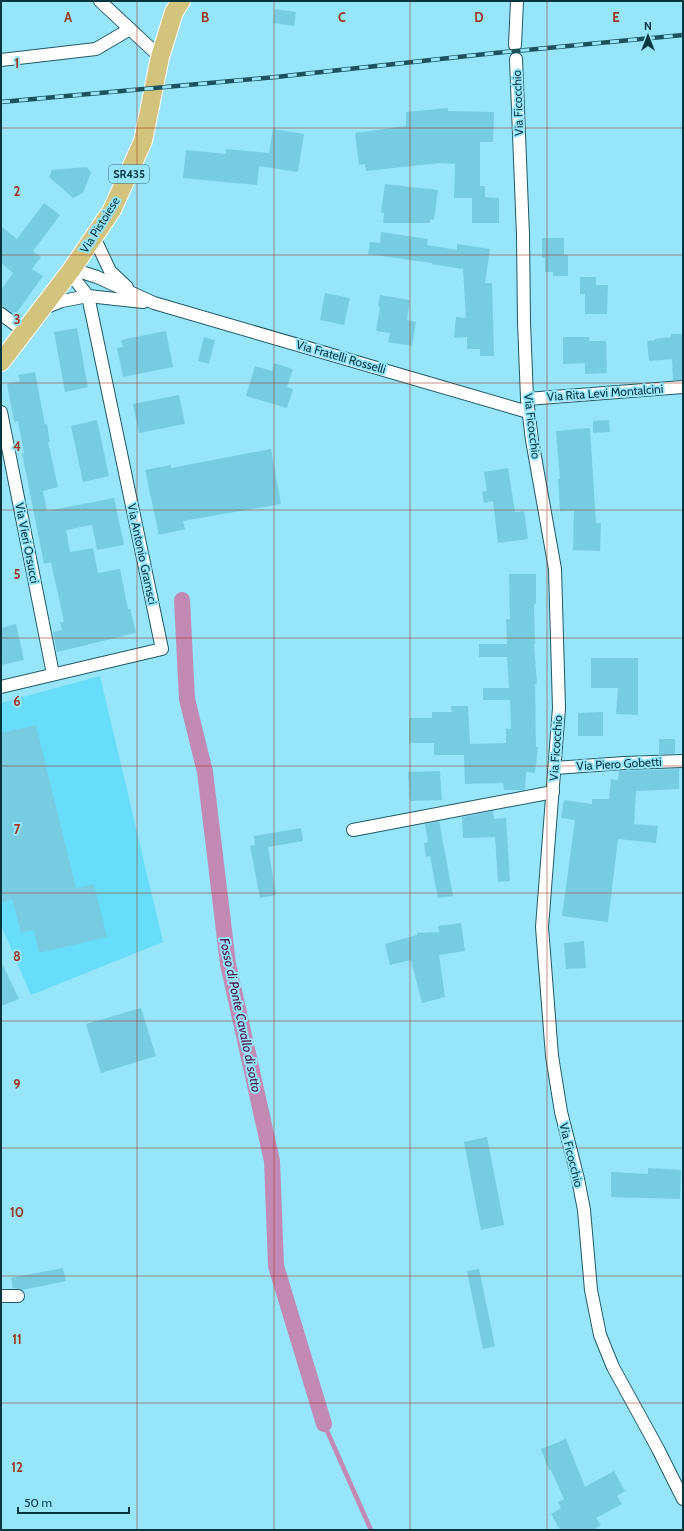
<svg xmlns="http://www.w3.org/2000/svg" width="684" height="1531" font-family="Cabin,sans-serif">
  <rect width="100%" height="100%" fill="#96e5fa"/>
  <path fill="#67ddfa" d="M100,676L163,942L31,995L1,925V703Z"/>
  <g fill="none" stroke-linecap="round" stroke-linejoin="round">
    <path stroke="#c189b3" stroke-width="4.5" d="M324,1424L371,1530"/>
    <path stroke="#c189b3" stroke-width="16" d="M182,600L187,699L205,772L228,964L272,1161L276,1266L324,1424"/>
  </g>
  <g fill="#78cce2">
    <path d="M275,9L296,12L294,26L273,23Z"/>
    <path d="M448,108V111L494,112L493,142H480V186H485V197L499,198V223H472V198H454L455,164L440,163L366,171L365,164L359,165L355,133L406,126V112Z"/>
    <path d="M273,129L304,134L298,172L259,166L257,185L183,178L186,150L226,154V149L269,153Z"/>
    <path d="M87,167L91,173L83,193L73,198L49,177L52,170Z"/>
    <path d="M385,184L438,190L434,220L430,219V223H383L384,213L381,212Z"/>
    <path d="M44,203L60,215L33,251L41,257L32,269L43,276L15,315L5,308L1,307V290L13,273L1,263V226L17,239Z"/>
    <path d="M381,232L428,239L427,245L457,250V244L490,249L485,283H492L494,356H480V349H467V337L454,338L456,317L466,318L463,269L431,264L432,263L368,254L370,242L380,243Z"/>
    <path d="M542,238H564V255H568V276H553V272H545V258H542Z"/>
    <path d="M580,277H596V285H608L607,314H585V294H580Z"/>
    <path d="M325,293L350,298L344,325L320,320Z"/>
    <path d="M380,295L410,300L407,320L416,322L412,346L388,342L390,333L376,331L380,307L378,306Z"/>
    <path d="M77,328L88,387L65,392L54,332Z"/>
    <path d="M166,331L173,367L123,377L117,348L123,347L121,340Z"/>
    <path d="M671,334H683V380H673L672,359L649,361L647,341L655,340V339L671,337Z"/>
    <path d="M204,337L215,340L209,364L198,361Z"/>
    <path d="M563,337H589V341H606L607,373L585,374V363L563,364Z"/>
    <path d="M274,363L293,369L287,387L293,389L287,408L246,396L255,366L272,371Z"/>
    <path d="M35,372L45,425L47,424L50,442H48L58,487L43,491L47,511L114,498L124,545L97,550L92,525L66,530L70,552L93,548L98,573L120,569L128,609H130L136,633L57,652L53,632L62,630L60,622H64L51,562L44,564L22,453H24L18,421L14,422L7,384L20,381L18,375Z"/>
    <path d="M179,395L185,424L139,433L133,404Z"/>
    <path d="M97,420L109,476L83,482L71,426Z"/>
    <path d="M609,420L610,432L593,433V421Z"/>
    <path d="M590,428L596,523H601L600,551L573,550L574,510L560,511L558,479H560L556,431Z"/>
    <path d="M271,449L281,504L183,521L185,529L159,535L145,470L171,465V468Z"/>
    <path d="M508,468L515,512L524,511L528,539L498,543L493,501L484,503L482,492L487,491L484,472Z"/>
    <path d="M509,574H536V604H534L535,644H534L537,683L535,684L536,747H538L535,773L526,772L525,790H504L503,783L465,784L464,755H434V743H409V718H432V712H452L451,706H468L470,744L506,743V728L511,729L510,700H483V688H509L507,657H479V644H507L506,619H510Z"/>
    <path d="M16,624L24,660L1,665V628Z"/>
    <path d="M591,658H638V715L616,714L618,688H591Z"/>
    <path d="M603,712V736H578V713Z"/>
    <path d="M36,725L76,888L94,884L107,937L39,953L34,930L21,933L12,899L1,903V733Z"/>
    <rect x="659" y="739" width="16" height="15"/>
    <path d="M679,769V789L636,791L634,824L658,826L656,843L618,839L608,922L562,916L575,820L561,818L564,800L592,804V799H609L611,779L618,780L619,771Z"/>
    <path d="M440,771L442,800L410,801L408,772Z"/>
    <path d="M493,811L494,819L506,818L510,881L498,882L495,837L463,838L462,817Z"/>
    <path d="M439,821L453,896L438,898L430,856L426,857L424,843L428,842L425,824Z"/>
    <path d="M301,828L303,841L268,847L276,895L260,898L250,846L255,845L254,836Z"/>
    <path d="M461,923L465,951L439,955L445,997L422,1003L411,960L390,965L385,944L417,935V933L439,932L438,926Z"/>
    <path d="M584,941L586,968L566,969L564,943Z"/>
    <path d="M1,961L19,999L1,1006Z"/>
    <path d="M141,1008L156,1056L101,1073L86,1024Z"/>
    <path d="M487,1137L504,1225L481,1230L464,1142Z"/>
    <path d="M648,1168L681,1170L680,1199L611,1197V1172L648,1174Z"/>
    <path d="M63,1268L66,1281L22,1290L13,1288L11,1278Z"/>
    <path d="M479,1269L495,1346L483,1349L467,1271Z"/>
    <path d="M566,1439L585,1487L614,1471L625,1491L617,1496L622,1504L596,1518L601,1525L593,1530H560L551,1514L561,1508L558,1502L564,1499L551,1470H549L541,1449Z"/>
  </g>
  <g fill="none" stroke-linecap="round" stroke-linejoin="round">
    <g stroke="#205966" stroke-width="14">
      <g id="minor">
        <path d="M100,1L160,57"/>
        <path d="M515,45L517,1"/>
        <path d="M516,59L523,235L524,322L527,399L532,440L555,569L559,708L542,927L552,1056L561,1112L578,1179L584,1210L591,1290L600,1335L613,1367L658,1449L683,1499"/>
        <path d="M1,60L96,49L130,29"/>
        <path d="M94,237L110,271L127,287"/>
        <path d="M72,269L97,277L154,303L528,412"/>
        <path d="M42,309L62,301L88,296L143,302"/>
        <path d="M1,314L24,331"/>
        <path d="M527,399L683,387"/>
        <path d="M1,412L53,674"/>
        <path d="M1,687L162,649L88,296L76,281L72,269"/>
        <path d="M555,768L624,763L683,761"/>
        <path d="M353,830L553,792"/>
        <path d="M1,1296H18"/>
      </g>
    </g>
    <g stroke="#fff" stroke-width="20">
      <path id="primary" d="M1,362L72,269L112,210L143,141L160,57L174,12L181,1"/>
    </g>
    <use href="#minor" stroke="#fff" stroke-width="12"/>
    <use href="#primary" stroke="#d3c47d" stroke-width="18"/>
    <g stroke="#1c525e" stroke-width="4.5">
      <path id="rail" d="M1,102L276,77L495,53L683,35"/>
    </g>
    <use href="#rail" stroke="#96e5fa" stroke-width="3" stroke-dasharray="9" stroke-linecap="butt"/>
  </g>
  <path fill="none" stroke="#9f3719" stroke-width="1" stroke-opacity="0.55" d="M137,1V1530M274,1V1530M410,1V1530M547,1V1530M1,128H683M1,255H683M1,383H683M1,510H683M1,638H683M1,766H683M1,893H683M1,1021H683M1,1148H683M1,1276H683M1,1403H683"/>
  <g text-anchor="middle" stroke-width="4" stroke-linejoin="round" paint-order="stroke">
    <rect fill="#96e5fa" stroke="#306a78" stroke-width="1" x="109" y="165" width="40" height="18" rx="3"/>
    <g font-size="11" font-weight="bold" fill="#053640">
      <text x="129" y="178">SR435</text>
    </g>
    <g font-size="12" fill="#053640" stroke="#96e5fa">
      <text transform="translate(518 103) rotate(-92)" y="4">Via Ficocchio</text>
      <text transform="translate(100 225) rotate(-58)" y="4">Via Pistoiese</text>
      <text transform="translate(341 357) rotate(16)" y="4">Via Fratelli Rosselli</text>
      <text transform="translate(605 393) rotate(-4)" y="4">Via Rita Levi Montalcini</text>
      <text transform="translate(532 426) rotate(83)" y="4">Via Ficocchio</text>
      <text transform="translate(27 543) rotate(79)" y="4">Via Vieri Orsucci</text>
      <text transform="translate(142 554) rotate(78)" y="4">Via Antonio Gramsci</text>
      <text transform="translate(556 748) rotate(-86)" y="4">Via Ficocchio</text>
      <text transform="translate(619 764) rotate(-3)" y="4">Via Piero Gobetti</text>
      <text transform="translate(571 1155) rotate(76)" y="4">Via Ficocchio</text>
    </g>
    <g font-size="13" font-style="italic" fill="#4d0841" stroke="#96e5fa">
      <text transform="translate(241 1015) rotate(78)" y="5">Fosso di Ponte Cavallo di sotto</text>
    </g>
  </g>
  <g font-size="13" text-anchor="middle" font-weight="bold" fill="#9f3719" stroke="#96e5fa" stroke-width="4" stroke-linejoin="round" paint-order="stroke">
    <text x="68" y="22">A</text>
    <text x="205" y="22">B</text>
    <text x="342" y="22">C</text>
    <text x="479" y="22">D</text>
    <text x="616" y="22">E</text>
    <text x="17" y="68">1</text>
    <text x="17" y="196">2</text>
    <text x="17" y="324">3</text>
    <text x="17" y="451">4</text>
    <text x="17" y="579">5</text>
    <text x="17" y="706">6</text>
    <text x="17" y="834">7</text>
    <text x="17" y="961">8</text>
    <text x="17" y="1089">9</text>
    <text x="17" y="1217">10</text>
    <text x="17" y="1344">11</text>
    <text x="17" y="1472">12</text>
  </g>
  <rect width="684" height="1531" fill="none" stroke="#053640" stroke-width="4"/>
  <g transform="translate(648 36)" stroke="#96e5fa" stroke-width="3" paint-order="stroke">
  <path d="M0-3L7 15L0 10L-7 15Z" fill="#053640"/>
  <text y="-6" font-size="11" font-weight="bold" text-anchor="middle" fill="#053640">N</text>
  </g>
  <path d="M18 1507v6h111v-6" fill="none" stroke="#053640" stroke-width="2"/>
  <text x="24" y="1507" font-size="12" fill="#053640" stroke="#96e5fa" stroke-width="3" paint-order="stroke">50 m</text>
</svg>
